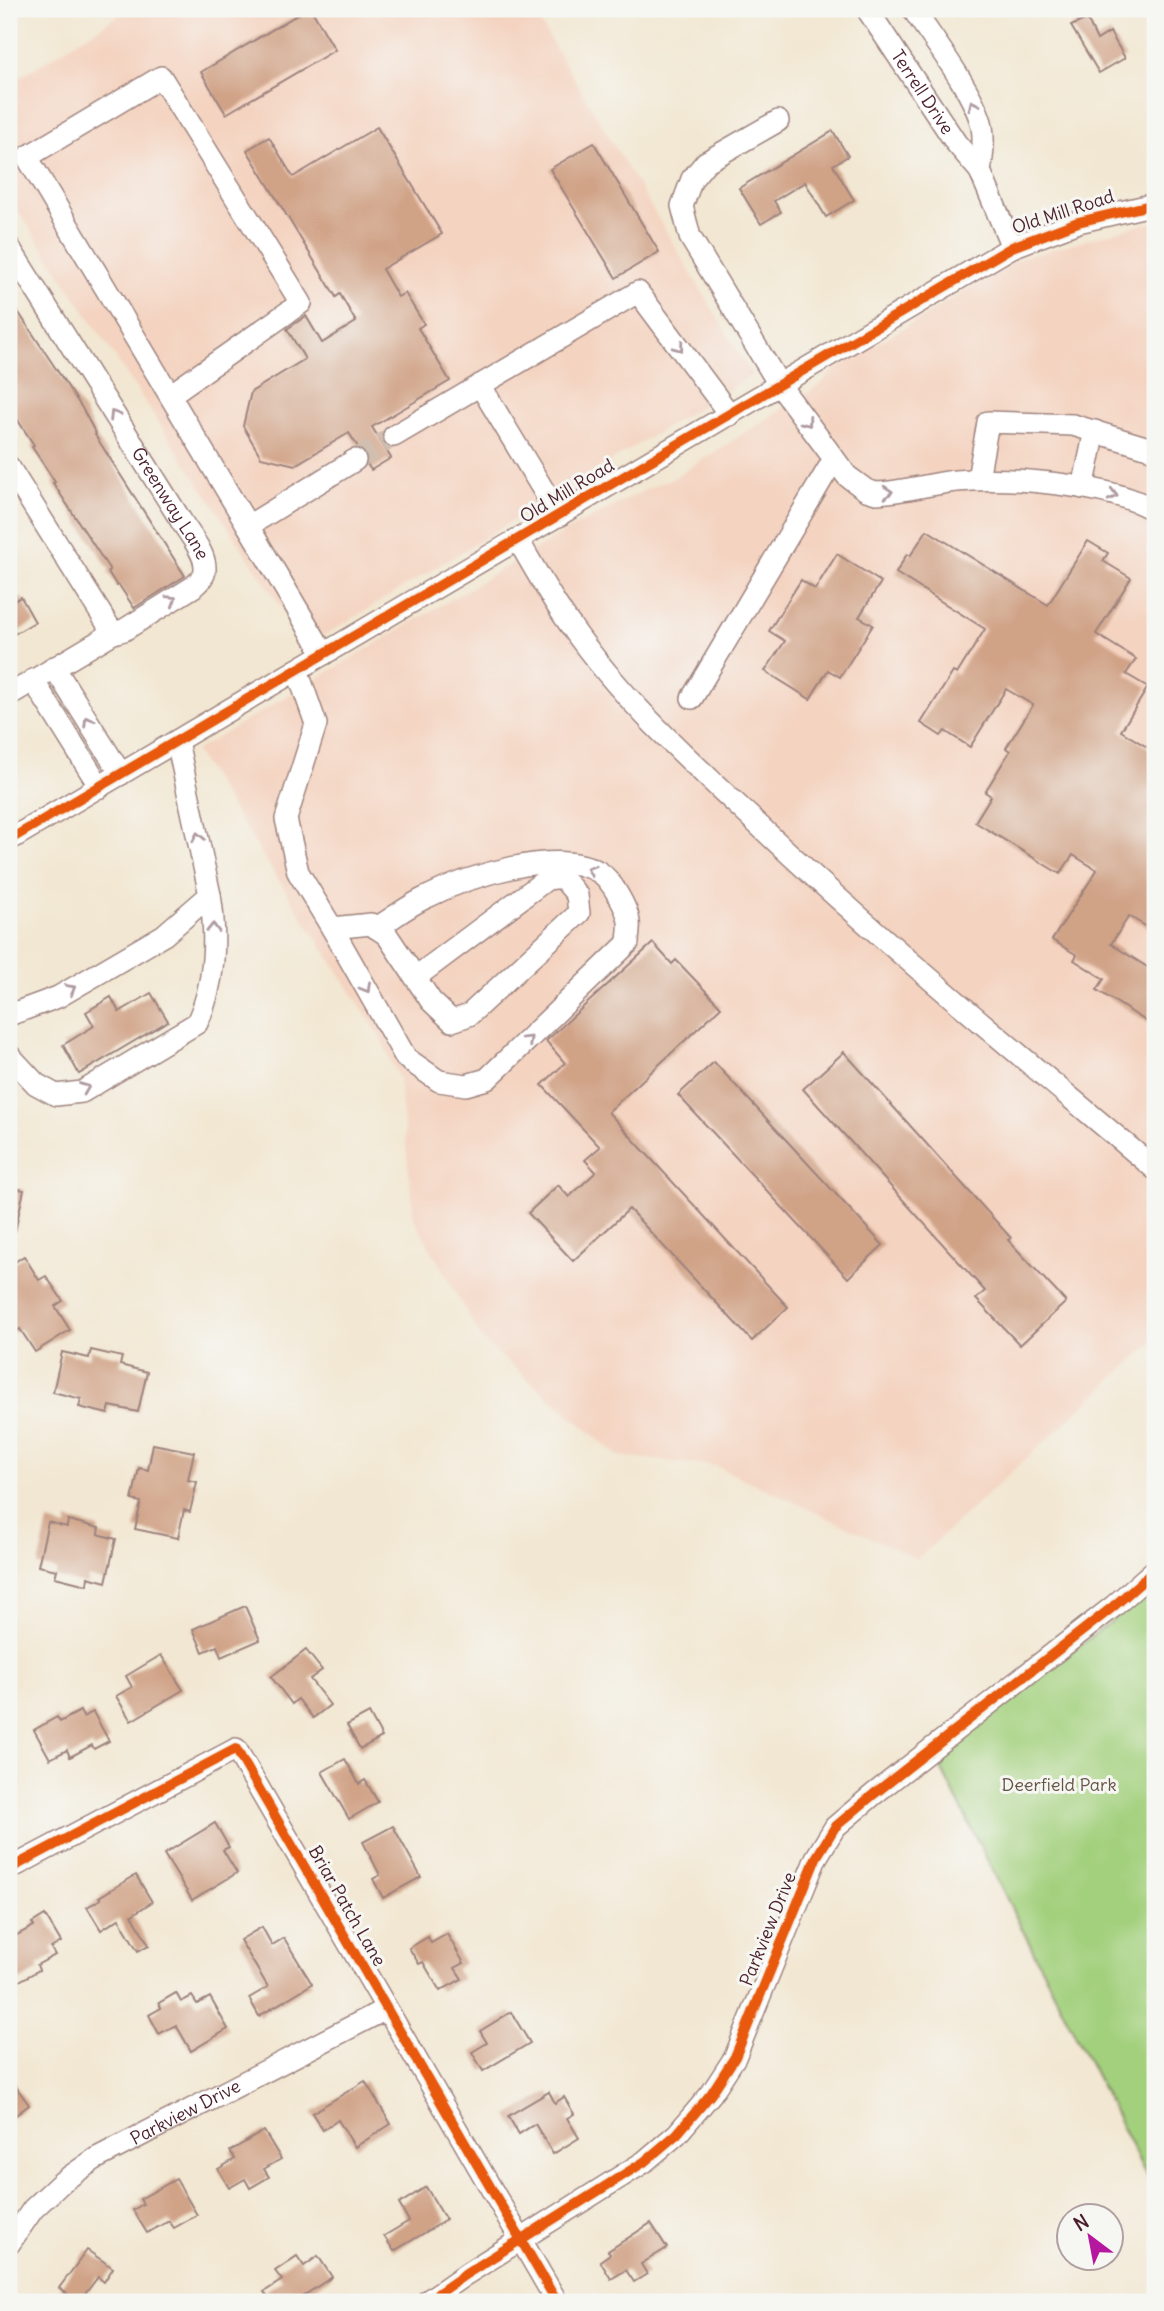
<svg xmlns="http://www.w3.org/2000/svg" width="1164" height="2311" font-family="Delius,sans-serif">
  <rect width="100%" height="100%" fill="#f6f6f2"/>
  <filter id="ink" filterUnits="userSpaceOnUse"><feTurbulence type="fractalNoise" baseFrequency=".0143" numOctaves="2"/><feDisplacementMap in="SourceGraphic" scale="14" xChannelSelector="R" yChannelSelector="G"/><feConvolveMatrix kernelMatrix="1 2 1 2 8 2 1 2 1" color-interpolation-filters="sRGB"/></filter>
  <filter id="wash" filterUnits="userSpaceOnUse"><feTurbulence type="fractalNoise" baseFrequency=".00686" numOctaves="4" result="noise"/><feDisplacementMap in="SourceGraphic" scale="28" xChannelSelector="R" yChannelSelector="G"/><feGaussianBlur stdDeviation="1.57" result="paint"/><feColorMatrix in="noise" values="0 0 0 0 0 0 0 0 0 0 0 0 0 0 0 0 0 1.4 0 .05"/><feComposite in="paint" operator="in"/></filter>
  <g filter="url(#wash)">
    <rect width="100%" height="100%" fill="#f2e7d2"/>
    <g fill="#f4d3c0">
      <path d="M129,9H532L752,375L307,646L9,197V84Z"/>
      <path d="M1146,223H1155V1340L917,1559L716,1466L618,1456L483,1341L414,1219L399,1078L378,1033L195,751L568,530L649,488L674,478L820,385L834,370L1020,258Z"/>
    </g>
    <path fill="#a3d07d" stroke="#767854" stroke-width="2" d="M1155,1584V2193L936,1758L1124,1611Z"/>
    <g id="blocks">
      <g fill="#d0a286">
        <path d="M307,9H311L335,50L226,114L201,72Z"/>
        <path d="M1087,19L1097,40L1110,32L1125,58L1099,73L1071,26Z"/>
        <path d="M377,127L442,234L382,269L398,297L405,293L424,324L418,328L450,381L372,427L391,458L371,470L367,464L366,454L358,447L349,433L295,465L261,457L243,426L251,392L305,359L287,329L306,316L322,343L356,322L340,294L336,297L247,150L269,137L293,177Z"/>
        <path d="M833,131L848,156L833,165L854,200L826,217L805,182L774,201L781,212L761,224L739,188Z"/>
        <path d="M594,143L659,252L616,278L550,169Z"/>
        <path d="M9,298L82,408L96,434L95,435L185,576L134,608L119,585L117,586L108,572L110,570L53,483L55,482L32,447L34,445L15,416L9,420Z"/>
        <path d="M927,530L1048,605L1088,541L1108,553L1103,561L1131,578L1096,634L1136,659L1126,674L1148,687L1121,731L1155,752V932L1129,916L1111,944L1155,972V1027L1097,990L1104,979L1074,960L1077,955L1052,940L1097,870L1073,855L1060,874L975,822L991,796L985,792L1010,751L1006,748L1033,705L1006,689L970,747L945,731L941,736L921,723L953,672L957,674L985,629L896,573L907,554L910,556Z"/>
        <path d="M837,554L881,582L859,617L873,625L840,677L828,670L810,699L765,671L785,641L769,631L801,580L815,589Z"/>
        <path d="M21,597L35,622L9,637V604Z"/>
        <path d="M653,943L672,964L676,960L721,1007L608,1112L788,1307L752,1341L629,1209L573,1261L528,1213L558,1185L569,1197L596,1172L585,1160L600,1147L542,1085L565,1063L546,1041Z"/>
        <path d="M151,993L168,1021L79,1074L63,1045L94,1026L86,1012L111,997L119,1012Z"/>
        <path d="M844,1052L1011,1238L1008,1240L1066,1302L1020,1345L976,1299L985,1291L803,1089Z"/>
        <path d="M714,1062L883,1245L848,1278L678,1095Z"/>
        <path d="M9,1187L24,1190L15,1231L9,1230Z"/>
        <path d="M24,1256L39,1280L46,1276L63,1301L55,1306L70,1330L35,1352L20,1329L14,1333L9,1325V1266Z"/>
        <path d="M91,1350L122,1357L120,1365L147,1372L138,1412L110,1406L108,1414L79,1407L81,1399L53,1392L62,1352L89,1358Z"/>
        <path d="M153,1444L194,1452L188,1480L197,1482L190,1512L184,1510L178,1538L135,1529L141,1502L132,1500L139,1468L148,1470Z"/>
        <path d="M68,1520L99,1528L98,1534L116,1539L106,1582L88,1577L87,1585L55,1577L57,1570L38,1566L48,1522L67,1527Z"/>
        <path d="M245,1606L260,1640L221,1657L217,1646L203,1652L193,1629Z"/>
        <path d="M306,1650L322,1670L310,1679L330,1705L313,1718L298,1699L292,1704L271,1677Z"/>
        <path d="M161,1655L183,1690L131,1721L116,1696L132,1687L126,1676Z"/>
        <path d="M80,1711L83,1717L93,1712L109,1741L94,1749L92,1745L70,1757L67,1750L50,1759L34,1730L57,1717L60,1722Z"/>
        <path d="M369,1713L382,1737L360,1749L347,1725Z"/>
        <path d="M345,1759L359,1784L365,1780L378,1802L349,1819L322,1772Z"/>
        <path d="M215,1823L229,1847L223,1850L237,1873L192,1900L164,1854Z"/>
        <path d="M393,1826L421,1877L383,1898L373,1879L380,1875L363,1842Z"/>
        <path d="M136,1875L152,1902L132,1915L149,1945L138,1951L119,1919L101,1930L87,1907L101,1899L99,1897Z"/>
        <path d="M45,1915L61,1942L51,1948L55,1955L37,1965L39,1970L14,1984L9,1975V1947L15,1944L11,1938L34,1926L32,1923Z"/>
        <path d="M262,1927L272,1945L284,1938L312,1984L259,2016L249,1998L268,1987L240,1940Z"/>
        <path d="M447,1934L464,1963L455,1968L462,1979L440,1991L423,1962L419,1964L409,1948L428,1937L431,1943Z"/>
        <path d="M176,1993L181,2002L192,1996L197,2004L210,1997L228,2029L191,2051L176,2025L159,2034L149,2015L161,2008L159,2003Z"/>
        <path d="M511,2012L530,2043L483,2071L472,2052L487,2043L480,2031Z"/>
        <path d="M9,2077L29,2105L9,2120Z"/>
        <path d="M365,2081L391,2124L355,2147L338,2120L323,2130L312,2113Z"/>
        <path d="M549,2092L555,2103L564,2097L574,2114L567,2118L579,2138L553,2154L535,2124L519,2134L508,2116Z"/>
        <path d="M264,2131L281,2159L264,2169L269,2177L250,2188L245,2179L229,2188L218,2169L235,2159L230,2151Z"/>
        <path d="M176,2179L197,2215L174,2228L169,2221L147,2233L133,2210L143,2204L140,2199Z"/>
        <path d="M426,2187L446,2220L394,2251L384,2236L409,2221L399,2204Z"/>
        <path d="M651,2223L667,2248L641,2264L647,2274L634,2282L626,2270L611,2279L600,2261L610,2254L608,2251Z"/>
        <path d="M87,2250L113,2268L104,2282L98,2277L79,2302L59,2288Z"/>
        <path d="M297,2256L304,2266L318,2256L332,2277L294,2302H271L264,2292L282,2280L275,2271Z"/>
      </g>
    </g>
  </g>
  <g filter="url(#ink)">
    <use href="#blocks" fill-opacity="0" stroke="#9e837e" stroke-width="2"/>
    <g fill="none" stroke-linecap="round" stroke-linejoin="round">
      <path stroke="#d0bfb1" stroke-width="21" stroke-dasharray="21 10" stroke-linecap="butt" d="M355,460L394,436"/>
      <g stroke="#9e837e" stroke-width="24">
        <g id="minor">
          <path id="s1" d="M867,9L956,143L980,171L1012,247"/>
          <path d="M913,9C933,40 971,88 981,122C985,138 983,155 980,171"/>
          <path d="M778,121L706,162L692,179L682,206L690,237L780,386L847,476L866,490L876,493C903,492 929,484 956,481C1006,476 1113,484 1155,511"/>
          <path id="s2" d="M9,247L180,519C188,533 206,553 205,569C205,577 198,582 193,587L124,630L113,633L9,695"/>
          <path d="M480,385L559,516"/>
          <path d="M170,395L301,303L161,77L27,157L248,526"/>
          <path d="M394,436L638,292L730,415"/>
          <path d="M9,467L113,633"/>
          <path d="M978,479L988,422L1073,425L1155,450"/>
          <path d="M1083,488L1095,431"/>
          <path d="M518,540C535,569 551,599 571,626C620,697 685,756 748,815C878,939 1018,1053 1155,1169"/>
          <path d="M324,654L248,526L355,460"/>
          <path d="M54,667L121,774"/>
          <path d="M297,670L316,724L286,819L298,872L332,928L371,924L387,935L431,1001L452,1021L469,1015L579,913L577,895L562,877L547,879L416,977"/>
          <path d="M33,680L100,787"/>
          <path d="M692,698L834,459"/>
          <path d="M9,840L1012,247L1078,222L1155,204"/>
          <path d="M332,928L406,1058L439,1081L466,1085L487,1079L628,943C628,936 630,929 629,922C628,909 610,878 599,872C557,847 467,877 427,897C409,905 393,918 376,928"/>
          <path d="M9,1015L58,997L164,935L210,895L177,741"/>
          <path d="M9,1055L36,1084L56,1095L82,1092L197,1023C215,985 217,937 210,895"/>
          <path d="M9,1869L236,1749L557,2302"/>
          <path id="s3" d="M9,2244L33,2209L62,2182L95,2159L386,2009"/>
          <path d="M426,2302L466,2274L644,2162L677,2134L711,2094L735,2057L816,1858L835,1827L874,1794L1114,1606L1155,1570"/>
        </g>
      </g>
      <use href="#minor" stroke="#fff" stroke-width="21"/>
      <g stroke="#f6f6f2" stroke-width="15">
        <g id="cycleway">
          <path d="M9,840L1012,247L1078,222L1155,204"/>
          <path d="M9,1869L236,1749L557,2302"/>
          <path d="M426,2302L466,2274L644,2162L677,2134L711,2094L735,2057L816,1858L835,1827L874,1794L1114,1606L1155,1570"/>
        </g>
      </g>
      <use href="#cycleway" stroke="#e8590c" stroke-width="10"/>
    </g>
    <defs><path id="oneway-chevron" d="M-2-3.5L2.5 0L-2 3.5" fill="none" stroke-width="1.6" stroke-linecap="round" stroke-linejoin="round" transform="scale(1.75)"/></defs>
    <g stroke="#ae9aa0">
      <use href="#oneway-chevron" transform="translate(973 105) rotate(-115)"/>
      <use href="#oneway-chevron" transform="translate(679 347) rotate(53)"/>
      <use href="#oneway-chevron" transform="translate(114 415) rotate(-122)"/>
      <use href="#oneway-chevron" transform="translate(807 422) rotate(53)"/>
      <use href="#oneway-chevron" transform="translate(888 492) rotate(-4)"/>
      <use href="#oneway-chevron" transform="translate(1113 495) rotate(14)"/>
      <use href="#oneway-chevron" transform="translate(172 600) rotate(-32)"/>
      <use href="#oneway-chevron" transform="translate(88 721) rotate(-122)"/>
      <use href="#oneway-chevron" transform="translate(198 837) rotate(-102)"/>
      <use href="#oneway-chevron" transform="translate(591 870) rotate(-157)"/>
      <use href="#oneway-chevron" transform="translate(213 928) rotate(-89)"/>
      <use href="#oneway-chevron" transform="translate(366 988) rotate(60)"/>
      <use href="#oneway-chevron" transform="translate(71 989) rotate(-30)"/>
      <use href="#oneway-chevron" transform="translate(528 1040) rotate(-44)"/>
      <use href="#oneway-chevron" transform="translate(85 1088) rotate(-22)"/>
    </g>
  </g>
  <g text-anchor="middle" stroke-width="6" stroke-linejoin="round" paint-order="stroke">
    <g font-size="18" fill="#4a1f2b" stroke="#f6f6f2">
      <text dy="6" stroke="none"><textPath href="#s1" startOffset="100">Terrell Drive</textPath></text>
      <text transform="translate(1063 212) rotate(-18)" y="6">Old Mill Road</text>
      <text transform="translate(567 491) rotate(-31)" y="6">Old Mill Road</text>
      <text dy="6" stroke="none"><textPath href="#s2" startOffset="303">Greenway Lane</textPath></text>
      <text transform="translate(347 1906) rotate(60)" y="6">Briar Patch Lane</text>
      <text transform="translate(768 1929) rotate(-68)" y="6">Parkview Drive</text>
      <text dy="6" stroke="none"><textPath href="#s3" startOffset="224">Parkview Drive</textPath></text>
    </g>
    <g font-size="18" fill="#655444" stroke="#f6f6f2">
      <text x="1059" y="1791">Deerfield Park</text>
    </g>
  </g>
  <rect width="1164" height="2311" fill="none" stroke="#f6f6f2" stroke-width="35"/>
  <g transform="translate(1090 2237) rotate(328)"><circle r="33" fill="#f6f6f2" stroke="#b1a0a2" stroke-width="2"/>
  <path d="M0-5L12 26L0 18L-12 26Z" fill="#b5179e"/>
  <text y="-10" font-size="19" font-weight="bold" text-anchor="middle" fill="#4a1f2b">N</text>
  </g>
</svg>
